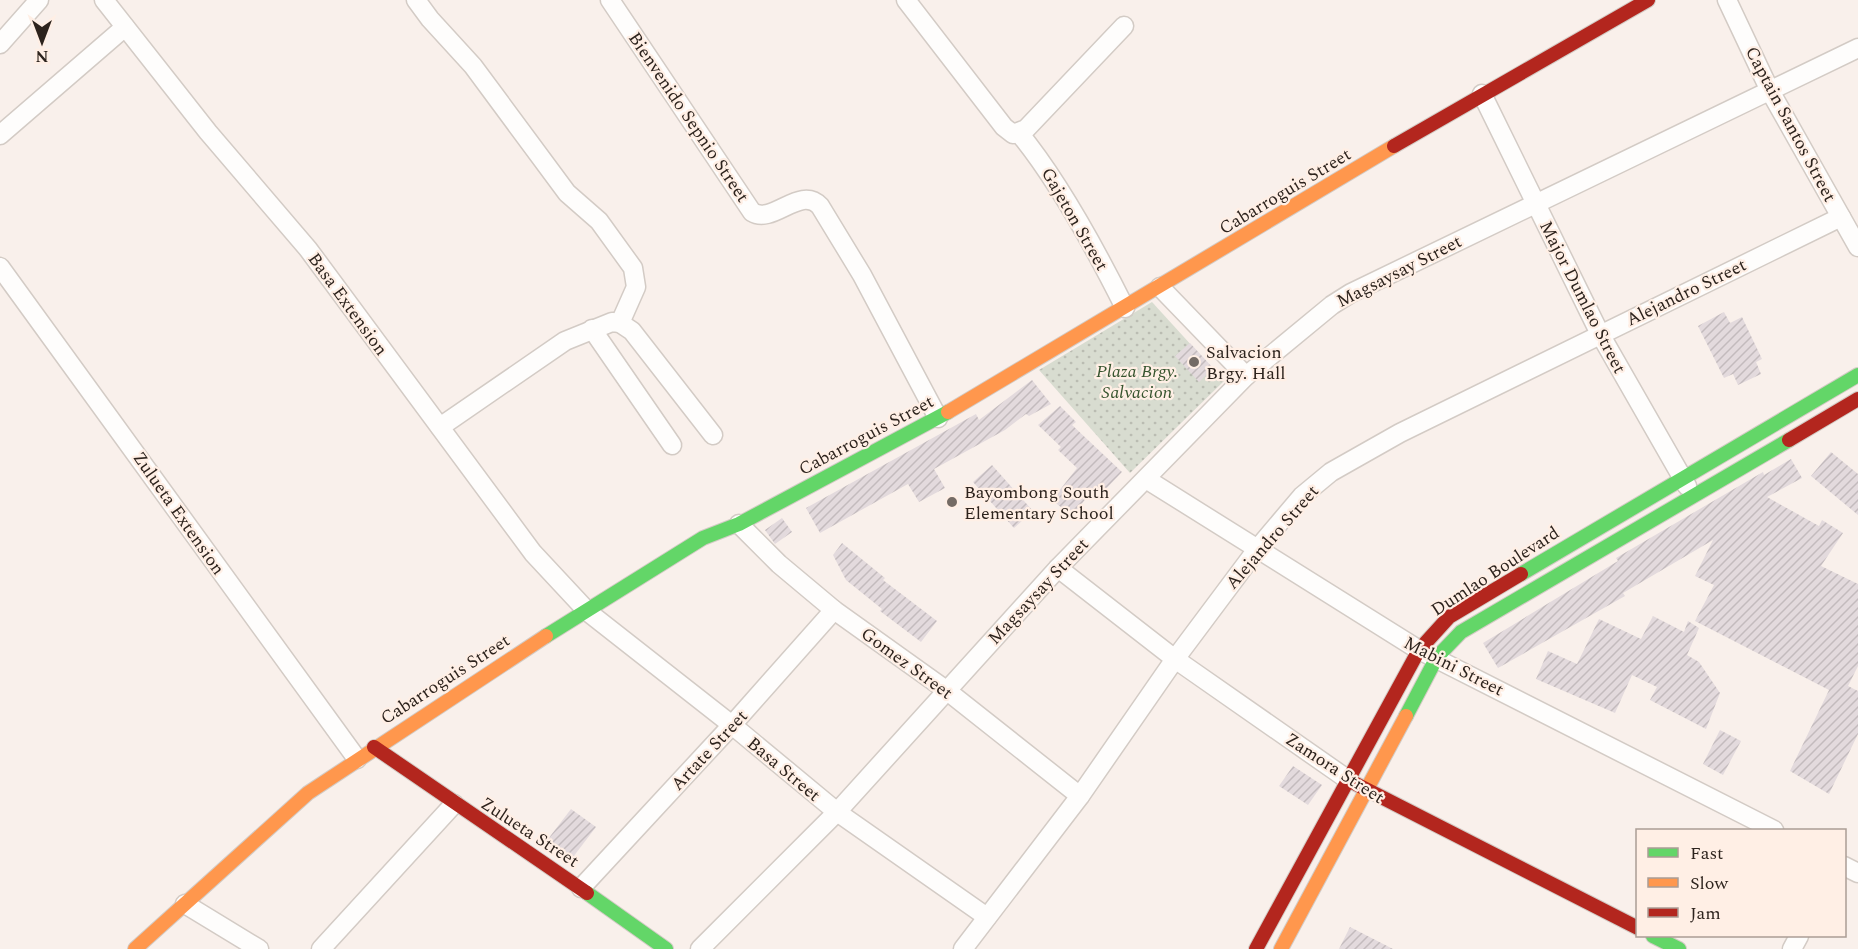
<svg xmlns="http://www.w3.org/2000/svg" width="1858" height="949" font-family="Spectral,serif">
  <defs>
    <pattern id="grass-dots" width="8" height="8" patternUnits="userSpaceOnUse" patternTransform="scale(1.5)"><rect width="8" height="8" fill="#d8dcd0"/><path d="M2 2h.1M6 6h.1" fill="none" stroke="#babcb2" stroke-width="1.8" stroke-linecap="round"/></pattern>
    <pattern id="building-hatch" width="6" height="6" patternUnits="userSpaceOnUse" patternTransform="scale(1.5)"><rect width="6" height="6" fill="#e3dadd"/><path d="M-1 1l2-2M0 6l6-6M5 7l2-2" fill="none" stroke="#c3bbbd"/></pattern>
  </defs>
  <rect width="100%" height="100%" fill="#f9f0eb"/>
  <path fill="url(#grass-dots)" d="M1152,302L1224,381L1130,473L1039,370Z"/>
  <g fill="url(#building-hatch)">
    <path d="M1724,312L1730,323L1742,317L1762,359L1756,362L1761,374L1738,385L1733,374L1724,378L1698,326Z"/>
    <path d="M1190,343L1213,368L1199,382L1175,356Z"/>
    <path d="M1032,380L1051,404L1029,416L1026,414L1005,430L934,469L945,488L919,502L908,484L820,533L806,508L976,414L979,420Z"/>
    <path d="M1060,406L1076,422L1072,425L1122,472L1103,492L1096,486L1072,516L1052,500L1077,468L1058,450L1061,447L1038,425Z"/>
    <path d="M1831,452L1858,474V515L1811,476Z"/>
    <path d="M1791,459L1802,478L1767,497L1819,526L1822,520L1843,533L1821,566L1858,584V666L1848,686L1858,691V734L1829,794L1790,771L1829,690L1695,621L1714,585L1695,576L1713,540L1623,593L1625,596L1498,668L1483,643L1618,561L1616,558L1763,472L1764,475Z"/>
    <path d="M992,465L1033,511L1014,528L973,482Z"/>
    <path d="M782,518L792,532L775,544L765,530Z"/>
    <path d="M842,543L885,578L883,580L937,621L921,642L880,611L882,609L846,580L833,555Z"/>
    <path d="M1653,616L1684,632L1688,621L1699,628L1687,655L1699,662L1720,693L1706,729L1650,700L1657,687L1632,675L1615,713L1536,679L1548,651L1577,664L1599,619L1641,639Z"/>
    <path d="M1720,730L1741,741L1723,775L1703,764Z"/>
    <path d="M1293,766L1322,785L1308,805L1279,786Z"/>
    <path d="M571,809L596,827L570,861L545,843Z"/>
    <path d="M1350,927L1393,949H1339Z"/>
  </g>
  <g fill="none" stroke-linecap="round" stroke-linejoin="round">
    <g stroke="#d3cbc5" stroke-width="21">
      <g id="street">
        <path d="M104,0L208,132L308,249L533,553L588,612L732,725L837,812L987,917"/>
        <path d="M416,0L430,19L473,66L567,193L599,221L633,268L636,287L620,323"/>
        <path d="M610,0L752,212C773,225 800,185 820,206L862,275L938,418"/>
        <path d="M906,0L1004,127L1013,134L1026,129L1124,26"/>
        <path d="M1727,0L1770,91L1858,247"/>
        <path d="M0,44L39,0"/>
        <path d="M1482,94L1600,334L1687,486"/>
        <path d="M1019,133C1060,183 1096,250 1125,308"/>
        <path d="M0,135L125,27"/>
        <path d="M0,267L357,759"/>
        <path d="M1160,287L1246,376"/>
        <path d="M592,329L672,445"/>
        <path d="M440,427L565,341L612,322L620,323L632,331L713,435"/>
        <path d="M1146,479L1419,650L1774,830"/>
        <path d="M739,524L779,564L834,610L946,690L1080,796"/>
        <path d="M1058,568L1175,659L1347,779"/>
        <path d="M1844,866L1858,873"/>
        <path d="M581,888L732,725L834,610"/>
        <path d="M185,904L259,949"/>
        <path d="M321,949L454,804"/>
        <path d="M700,949L837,812L1058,568L1246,376L1332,305L1351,293L1858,48"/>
        <path d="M963,949L1080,796L1175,659L1258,548L1302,496L1331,472L1400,433L1841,217"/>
        <path d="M1792,949L1799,936"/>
      </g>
    </g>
    <g stroke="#d3cbc5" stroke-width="16">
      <g id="fast">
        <path d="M1521,574L1858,375"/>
        <path d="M546,636L703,538L739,524L948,412"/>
        <path d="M1406,716L1437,657L1461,632L1789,440"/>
        <path d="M587,893L666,949"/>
        <path d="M1653,936L1679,949"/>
      </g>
    </g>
    <g stroke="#d3cbc5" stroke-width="16">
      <g id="slow">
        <path d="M948,412L1394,146"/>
        <path d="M135,949L308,793L546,636"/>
        <path d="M1281,949L1406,716"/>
      </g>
    </g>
    <g stroke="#d3cbc5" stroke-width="16">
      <g id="jam">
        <path d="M1394,146L1648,0"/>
        <path d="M1789,440L1858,399"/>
        <path d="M374,747L587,893"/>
        <path d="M1352,782L1638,928"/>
        <path d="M1256,949L1419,650L1449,617L1521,574"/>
      </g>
    </g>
    <use href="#street" stroke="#fefdfc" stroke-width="18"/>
    <use href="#fast" stroke="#63d668" stroke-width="14"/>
    <use href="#slow" stroke="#ff974d" stroke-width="14"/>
    <use href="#jam" stroke="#b3261e" stroke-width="14"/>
  </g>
  <g fill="#746b65" stroke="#ffefe5" stroke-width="2">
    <circle cx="1194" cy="362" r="6"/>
    <circle cx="952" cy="502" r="6"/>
  </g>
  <g text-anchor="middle" stroke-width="4.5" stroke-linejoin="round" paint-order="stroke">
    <g font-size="18" fill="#2d231d" stroke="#ffefe5">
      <text transform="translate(689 117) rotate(56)" y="6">Bienvenido Sepnio Street</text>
      <text transform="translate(1791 124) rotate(62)" y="6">Captain Santos Street</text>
      <text transform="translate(1285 191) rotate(-31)" y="6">Cabarroguis Street</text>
      <text transform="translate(1075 219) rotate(60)" y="6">Gajeton Street</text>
      <text transform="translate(1399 271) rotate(-27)" y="6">Magsaysay Street</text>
      <text transform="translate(1686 292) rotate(-26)" y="6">Alejandro Street</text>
      <text transform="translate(1583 297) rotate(63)" y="6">Major Dumlao Street</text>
      <text transform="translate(348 304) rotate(54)" y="6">Basa Extension</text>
      <text transform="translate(866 435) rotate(-28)" y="6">Cabarroguis Street</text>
      <text transform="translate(179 513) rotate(55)" y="6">Zulueta Extension</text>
      <text transform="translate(1272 537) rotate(-49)" y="6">Alejandro Street</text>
      <text transform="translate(1495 571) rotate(-33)" y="6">Dumlao Boulevard</text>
      <text transform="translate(1038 591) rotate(-47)" y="6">Magsaysay Street</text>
      <text transform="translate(907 663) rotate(36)" y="6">Gomez Street</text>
      <text transform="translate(1454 666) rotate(27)" y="6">Mabini Street</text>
      <text transform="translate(445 679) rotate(-33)" y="6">Cabarroguis Street</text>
      <text transform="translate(709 750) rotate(-47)" y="6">Artate Street</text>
      <text transform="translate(1335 768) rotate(33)" y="6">Zamora Street</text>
      <text transform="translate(784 769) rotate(40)" y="6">Basa Street</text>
      <text transform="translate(530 832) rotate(33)" y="6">Zulueta Street</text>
    </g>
    <g font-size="18" fill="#2d231d" stroke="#ffefe5" text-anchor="start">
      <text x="1206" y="358">Salvacion<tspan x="1206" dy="21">Brgy. Hall</tspan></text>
      <text x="964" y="498">Bayombong South<tspan x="964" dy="21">Elementary School</tspan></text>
    </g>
    <g font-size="18" font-style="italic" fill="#36542e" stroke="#ffefe5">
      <text x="1137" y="377">Plaza Brgy.<tspan x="1137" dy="21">Salvacion</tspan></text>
    </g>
  </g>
  <rect x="1636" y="829" width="210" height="108" fill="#ffefe5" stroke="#ab9d95" stroke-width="1.5"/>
  <rect x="1648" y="848" width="30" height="9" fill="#63d668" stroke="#ab9d95" stroke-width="1.5"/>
  <text x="1690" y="859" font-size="18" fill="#2d231d">Fast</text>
  <rect x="1648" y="878" width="30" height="9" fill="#ff974d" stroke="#ab9d95" stroke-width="1.5"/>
  <text x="1690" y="889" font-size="18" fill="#2d231d">Slow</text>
  <rect x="1648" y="908" width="30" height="9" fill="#b3261e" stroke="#ab9d95" stroke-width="1.5"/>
  <text x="1690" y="919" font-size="18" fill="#2d231d">Jam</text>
  <g transform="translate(42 42) rotate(180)" stroke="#ffefe5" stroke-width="4.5" paint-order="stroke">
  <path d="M0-4.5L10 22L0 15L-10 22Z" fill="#2d231d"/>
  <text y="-9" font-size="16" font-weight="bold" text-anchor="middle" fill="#2d231d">N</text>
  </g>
</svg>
